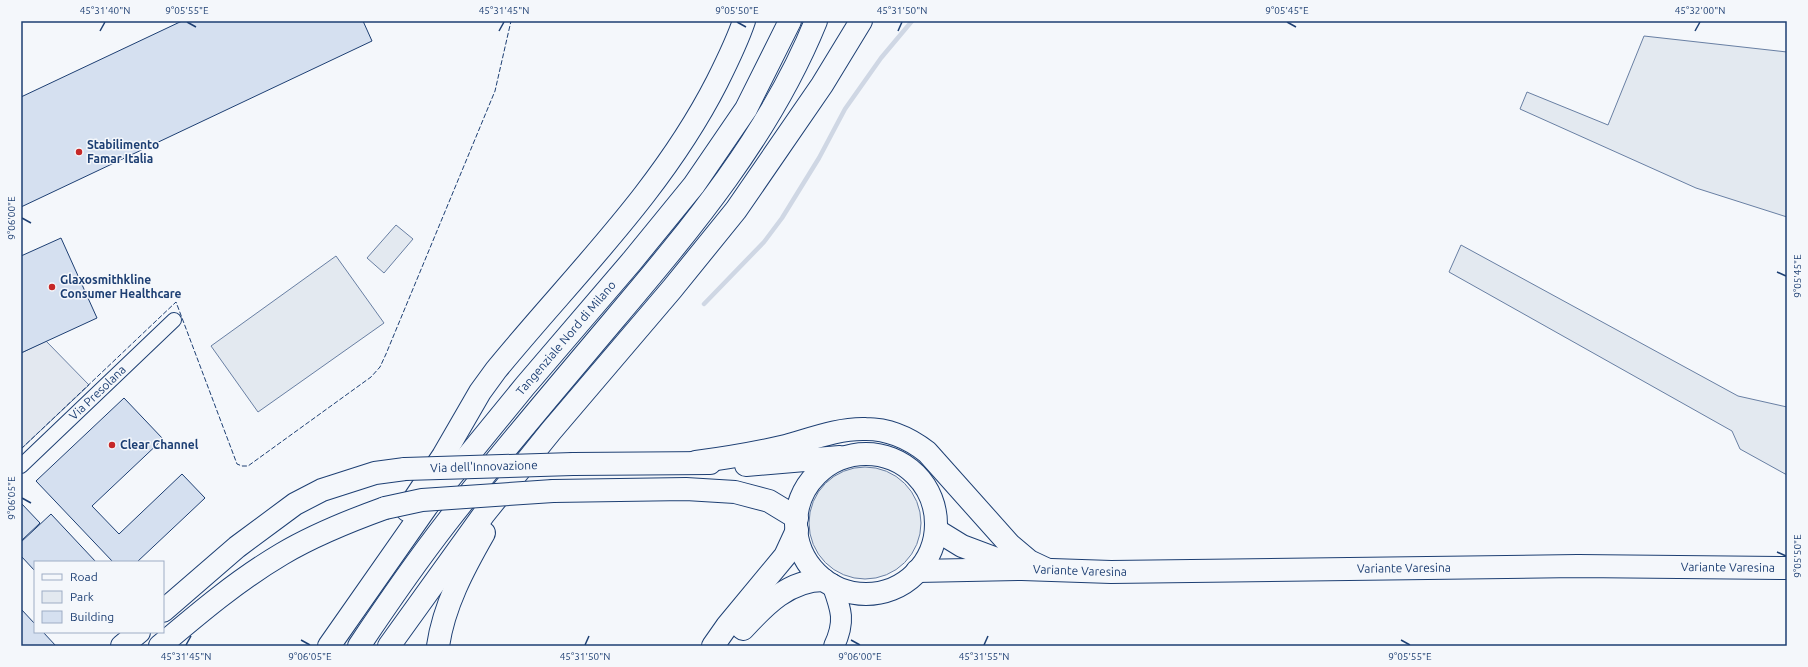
<svg xmlns="http://www.w3.org/2000/svg" width="1808" height="667" font-family="Ubuntu,sans-serif">
  <rect width="100%" height="100%" fill="#f4f7fb"/>
  <g fill="#e3e9f0" stroke="#687fa3">
    <path d="M1644,36L1787,52V217L1696,188L1520,109L1527,92L1608,125Z"/>
    <path d="M396,225L413,239L384,273L367,258Z"/>
    <path d="M1461,245L1738,396L1787,407V475L1740,449L1732,431L1449,272Z"/>
    <path d="M336,256L384,323L258,412L211,346Z"/>
    <circle cx="865" cy="523" r="56"/>
  </g>
  <path fill="#e3e8f0" stroke="#687fa3" d="M46,341L89,385L21,449V353Z"/>
  <g fill="none" stroke-linecap="round" stroke-linejoin="round">
    <path stroke="#cfd7e4" stroke-width="4.5" d="M704,304L764,242L782,218L819,158L845,109L881,58L912,21"/>
  </g>
  <g fill="#d5e0f0" stroke="#1d3f73">
    <path d="M182,21H363L372,41L21,207V97Z"/>
    <path d="M61,238L97,318L21,353V256Z"/>
    <path d="M124,398L163,439L92,506L119,534L182,474L205,498L137,562H113L36,481Z"/>
    <path d="M21,503L40,523L21,541Z"/>
    <path d="M51,514L96,562H35V571L21,556V542Z"/>
    <path d="M21,609L35,624V632H43L56,646H21Z"/>
  </g>
  <g fill="none" stroke-linecap="round" stroke-linejoin="round">
    <g stroke="#1d3f73" stroke-width="16">
      <g id="street">
        <path id="s1" d="M21,466L174,320"/>
      </g>
    </g>
    <g stroke="#1d3f73" stroke-width="22">
      <path id="secondary" d="M832,584C841,609 846,621 834,646"/>
    </g>
    <g stroke="#1d3f73" stroke-width="24">
      <g id="primary">
        <circle cx="866" cy="524" r="70"/>
        <path d="M696,462C726,458 756,453 786,446C811,439 839,428 866,429C889,429 909,438 927,452L1010,545L1029,561L1046,569"/>
        <path d="M573,464L710,463"/>
        <path d="M746,465L840,457"/>
        <path d="M553,491L686,489L735,492L769,501L797,518"/>
        <path d="M936,530L962,546L1015,566"/>
        <path id="s2" d="M917,571L1022,569L1111,572L1578,566L1787,568"/>
        <path d="M163,611L237,547L295,504L322,490L375,473L405,469"/>
        <path d="M122,646L139,632"/>
        <path d="M160,646C199,613 238,580 282,554C314,535 349,521 385,508"/>
      </g>
    </g>
    <g stroke="#1d3f73" stroke-width="24">
      <g id="highway">
        <path d="M407,510L443,456L480,392L496,370C573,276 661,192 717,82C727,62 737,42 744,21"/>
        <path d="M743,629C765,605 789,580 824,580"/>
        <path id="s3" d="M329,646L427,506L525,386L632,261L694,185L746,109L790,21"/>
        <path d="M359,646C387,604 416,562 447,522C492,464 539,409 586,353C673,249 764,149 816,21"/>
        <path d="M389,646L484,514L551,431L672,289L736,210L822,85L861,21"/>
        <path d="M438,646C444,605 464,568 484,533"/>
        <path d="M713,646L727,626L785,556L797,530"/>
      </g>
    </g>
    <use href="#street" stroke="#f4f7fb" stroke-width="14"/>
    <use href="#secondary" stroke="#f4f7fb" stroke-width="20"/>
    <use href="#primary" stroke="#f4f7fb" stroke-width="22"/>
    <use href="#highway" stroke="#f4f7fb" stroke-width="22"/>
    <g stroke="#1d3f73" stroke-width="24" stroke-linecap="butt">
      <g id="primary-bridge">
        <path id="s4" d="M405,469L573,464"/>
        <path d="M385,508L422,500L553,491"/>
      </g>
    </g>
    <use href="#primary-bridge" stroke="#f4f7fb" stroke-width="22"/>
    <path stroke="#1d3f73" stroke-width="1" stroke-dasharray="5 2" stroke-linecap="butt" d="M21,449L176,302L237,464L242,466H248L371,377L380,367L386,354L495,91L511,21"/>
  </g>
  <path fill="none" stroke="#1d3f73" stroke-width="1.5" d="M187,22L196,27M737,22L746,27M1287,22L1296,27M100,31L105,22M499,31L504,22M898,31L902,22M1695,31L1700,22M22,218L31,223M1777,272L1786,276M22,498L31,503M1777,552L1786,556M301,640L310,645M851,640L860,645M1401,640L1410,645M186,645L191,636M585,645L589,636M984,645L988,636"/>
  <g fill="#c62828" stroke="#f4f7fb" stroke-width="1.5">
    <circle cx="79" cy="152" r="4"/>
    <circle cx="52" cy="287" r="4"/>
    <circle cx="112" cy="445" r="4"/>
  </g>
  <g text-anchor="middle" stroke-width="3" stroke-linejoin="round" paint-order="stroke">
    <g font-size="12" font-weight="bold" fill="#1d3f73" stroke="#f4f7fb" text-anchor="start">
      <text x="87" y="149">Stabilimento<tspan x="87" dy="14">Famar Italia</tspan></text>
      <text x="60" y="284">Glaxosmithkline<tspan x="60" dy="14">Consumer Healthcare</tspan></text>
      <text x="120" y="449">Clear Channel</text>
    </g>
    <g font-size="12" fill="#1d3f73" stroke="#f4f7fb">
      <text dy="4" stroke="none"><textPath href="#s3" startOffset="389">Tangenziale Nord di Milano</textPath></text>
      <text dy="4" stroke="none"><textPath href="#s1" startOffset="106">Via Presolana</textPath></text>
      <text dy="4" stroke="none"><textPath href="#s4" startOffset="79">Via dell'Innovazione</textPath></text>
      <text dy="4" stroke="none"><textPath href="#s2" startOffset="487">Variante Varesina</textPath></text>
      <text dy="4" stroke="none"><textPath href="#s2" startOffset="811">Variante Varesina</textPath></text>
      <text dy="4" stroke="none"><textPath href="#s2" startOffset="163">Variante Varesina</textPath></text>
    </g>
  </g>
  <rect width="1808" height="667" fill="none" stroke="#f4f7fb" stroke-width="44"/>
  <rect x="34" y="561" width="130" height="72" fill="#f4f7fb" stroke="#9eadc5"/>
  <rect x="42" y="574" width="20" height="6" fill="#f4f7fb" stroke="#9eadc5"/>
  <text x="70" y="581" font-size="12" fill="#1d3f73">Road</text>
  <rect x="42" y="591" width="20" height="12" fill="#e3e9f0" stroke="#9eadc5"/>
  <text x="70" y="601" font-size="12" fill="#1d3f73">Park</text>
  <rect x="42" y="611" width="20" height="12" fill="#d5e0f0" stroke="#9eadc5"/>
  <text x="70" y="621" font-size="12" fill="#1d3f73">Building</text>
  <rect x="22" y="22" width="1764" height="623" fill="none" stroke="#1d3f73" stroke-width="1.5"/>
  <g font-size="10" text-anchor="middle" fill="#1d3f73">
    <text x="105" y="14">45°31'40"N</text>
    <text x="187" y="14">9°05'55"E</text>
    <text x="504" y="14">45°31'45"N</text>
    <text x="737" y="14">9°05'50"E</text>
    <text x="902" y="14">45°31'50"N</text>
    <text x="1287" y="14">9°05'45"E</text>
    <text x="1700" y="14">45°32'00"N</text>
    <text transform="translate(11 218) rotate(-90)" y="4">9°06'00"E</text>
    <text transform="translate(1797 276) rotate(-90)" y="4">9°05'45"E</text>
    <text transform="translate(11 498) rotate(-90)" y="4">9°06'05"E</text>
    <text transform="translate(1797 556) rotate(-90)" y="4">9°05'50"E</text>
    <text x="186" y="660">45°31'45"N</text>
    <text x="310" y="660">9°06'05"E</text>
    <text x="585" y="660">45°31'50"N</text>
    <text x="860" y="660">9°06'00"E</text>
    <text x="984" y="660">45°31'55"N</text>
    <text x="1410" y="660">9°05'55"E</text>
  </g>
</svg>
